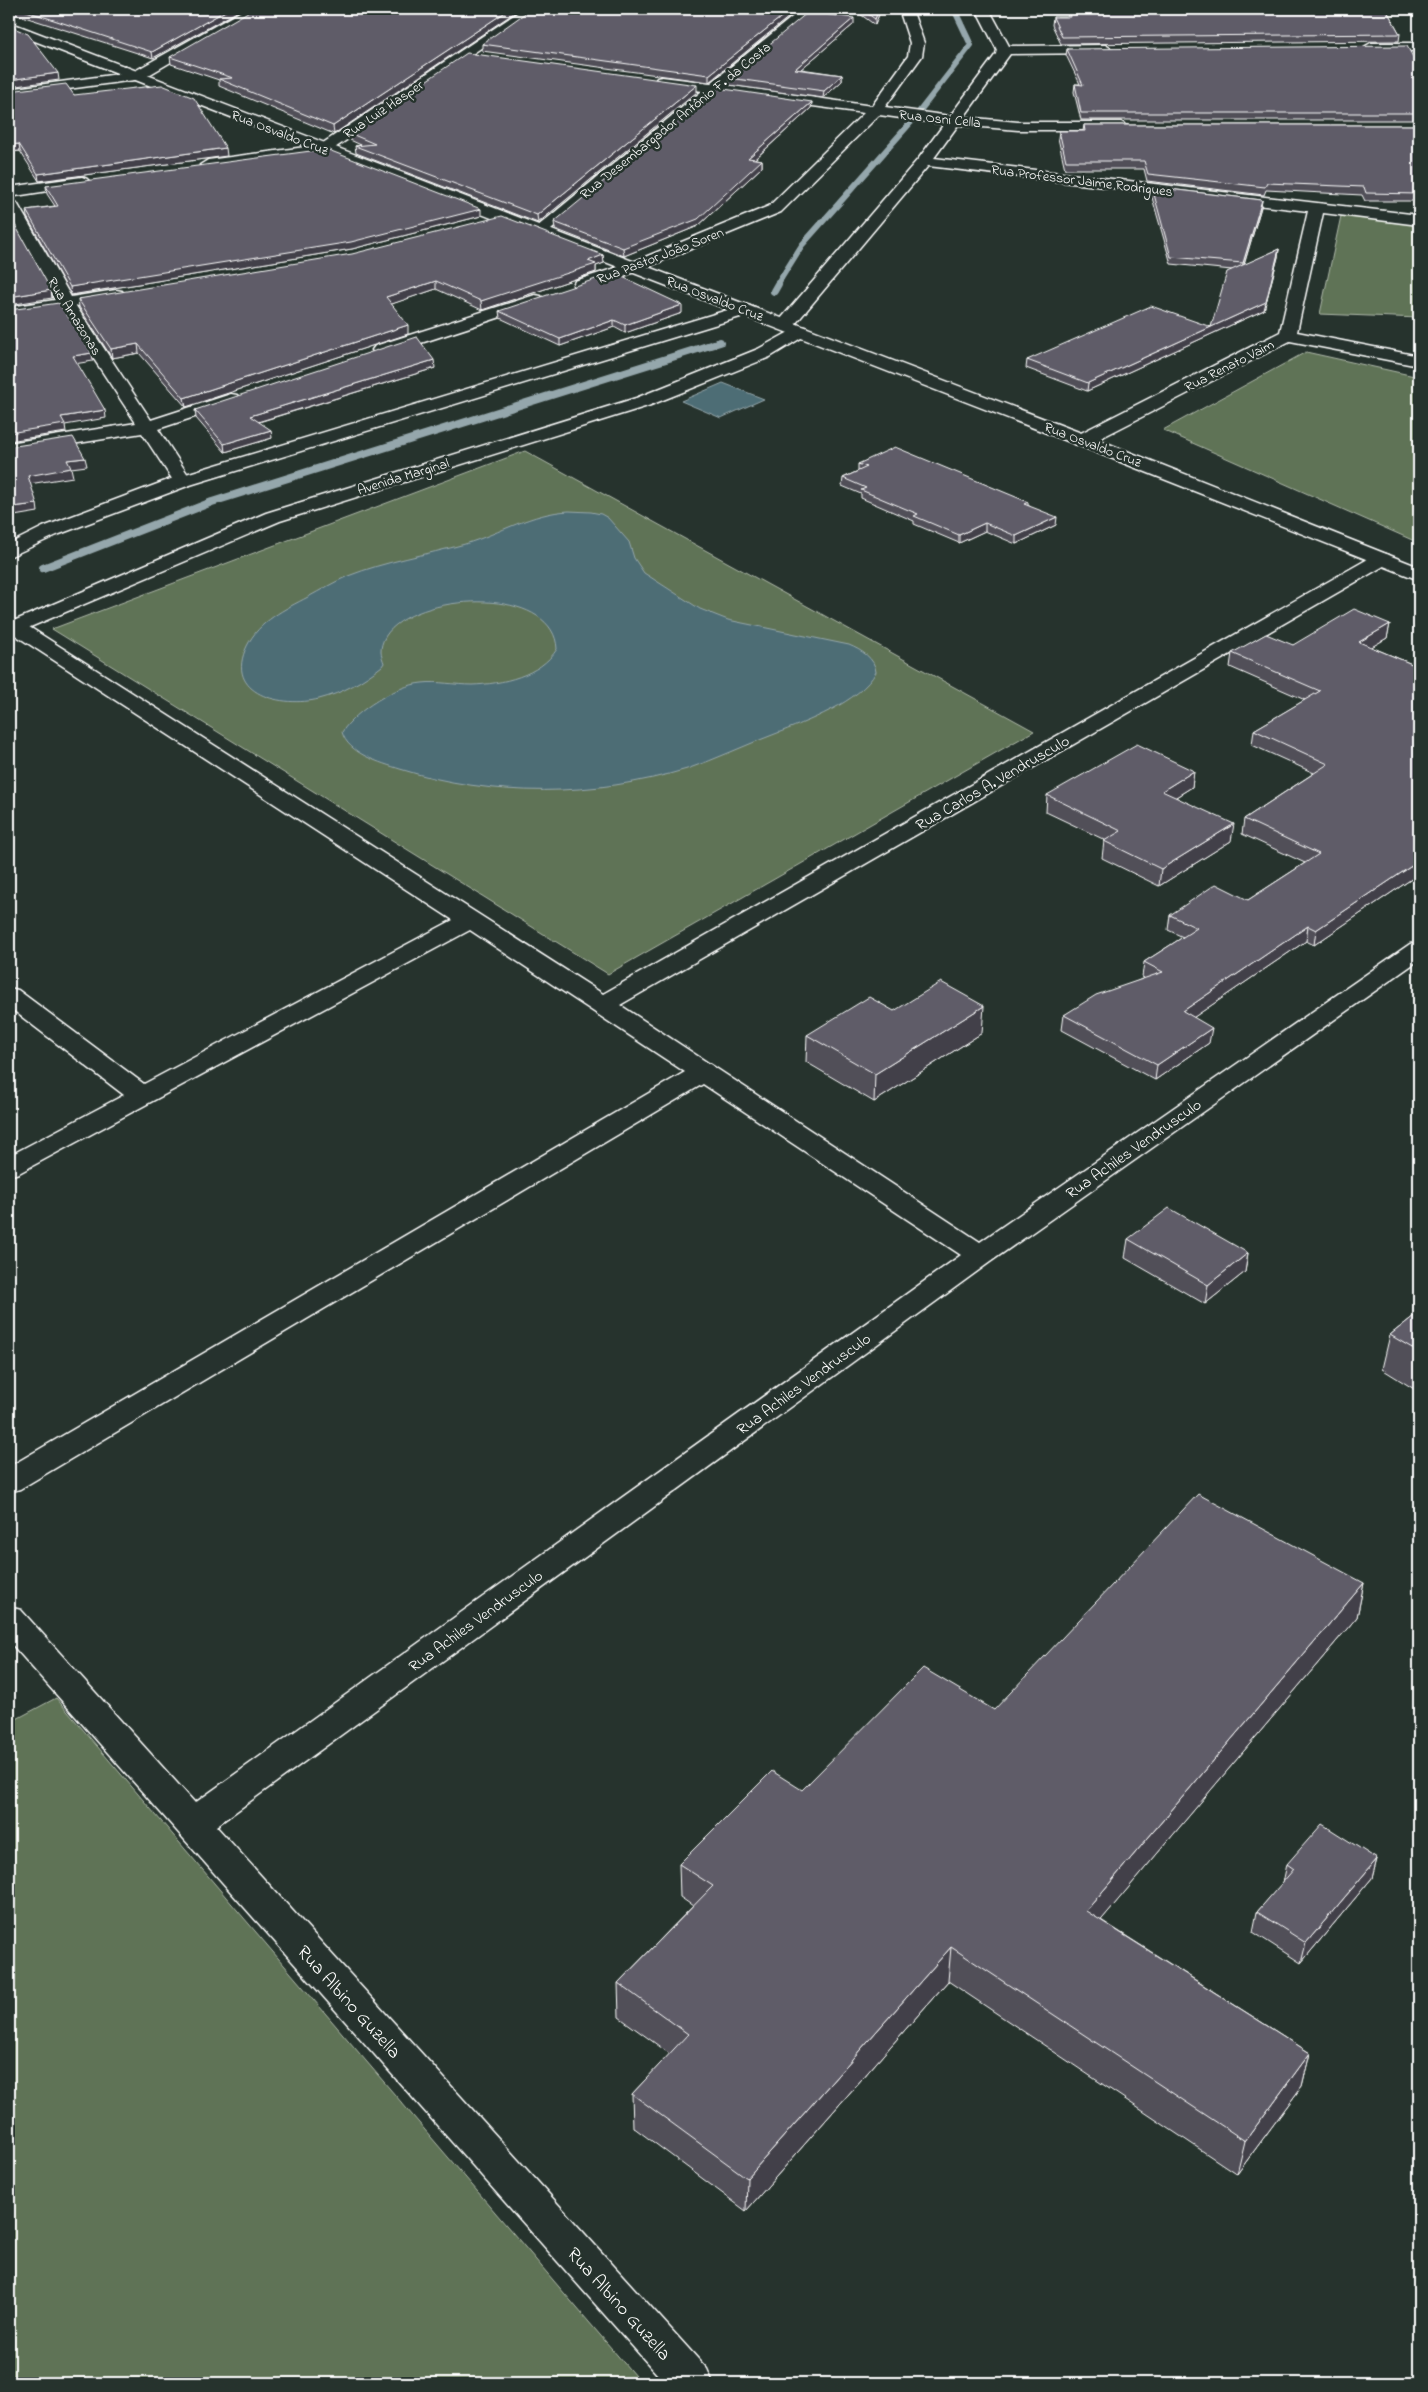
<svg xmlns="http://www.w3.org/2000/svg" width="1428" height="2392" font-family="'Indie Flower',sans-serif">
  <rect width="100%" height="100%" fill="#26332d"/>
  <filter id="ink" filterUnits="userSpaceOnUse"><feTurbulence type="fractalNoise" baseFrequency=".02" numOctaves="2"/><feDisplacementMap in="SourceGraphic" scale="10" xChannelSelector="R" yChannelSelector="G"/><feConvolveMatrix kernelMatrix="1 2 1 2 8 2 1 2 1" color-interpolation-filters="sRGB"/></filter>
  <g filter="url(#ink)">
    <g fill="#5f7356" stroke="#afb9aa">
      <path d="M1341,216L1419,224V318L1320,314Z"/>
      <path d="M1306,352L1419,377V543L1163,430Z"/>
      <path d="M525,451L1034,731L608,974L52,629Z"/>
      <path d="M56,1698L641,2383H9V1723Z"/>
    </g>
    <g fill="#4e6d74" stroke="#95a7ac">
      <path d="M723,383L764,399L721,418L681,401Z"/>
      <path d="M569,511L591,512L601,514L608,518L629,542L634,558L644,573L700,609L728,620L849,645C861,650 875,658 876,672C860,702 806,722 775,734C745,745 717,759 687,769C594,797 493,798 400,769C381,763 348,754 342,732C355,711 397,685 422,683C438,681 455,685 472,685C502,684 540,676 557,649C554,577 380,595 381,652C381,655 383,660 384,663L382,666C363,681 343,693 319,699C283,708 223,695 247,646C259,621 285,609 308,597C321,590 334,582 348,576C386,561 426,555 465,544C501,533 531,513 569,511Z"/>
    </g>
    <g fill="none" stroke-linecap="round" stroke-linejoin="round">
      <path stroke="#95a7ac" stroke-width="6" d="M777,285L802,245L912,121L971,45L954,9"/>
      <g stroke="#95a7ac" stroke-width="8">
        <path d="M774,291L778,284"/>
        <path d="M43,568L212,502L720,342"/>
      </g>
      <g stroke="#fff" stroke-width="3">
        <g id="minor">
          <path d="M245,9H261L142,79L9,97V89L133,72Z"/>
          <path d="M523,9H538L329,152L208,170L200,165L208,160L320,145Z"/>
          <path d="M802,9H817L726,85L872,106L908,56L910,43L899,9H912L924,43L922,56L885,107L950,116L996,54L997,50L976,9H989L1009,46L1105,45L1112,49L1105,53L1010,54L964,117L1018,122H1121L1128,126L1121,130H1018L958,125L934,158L1419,215V225L1323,213L1297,332L1419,356V366L1290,341L1089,444H1075L1073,440L1075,436L1280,332L1308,211L928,166L791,329H779L776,325L779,321L919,158L944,124L879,115L781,212L640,270L587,289H575L573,285L575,281L628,264L769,206L864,113L717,93L546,234H534L532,231L702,91L657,84L655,81L657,78L662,77L711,83Z"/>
          <path d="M1411,9H1419V16L1414,15Z"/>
          <path d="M1371,43H1419V51L1366,50L1364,47Z"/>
          <path d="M82,177L87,179L90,182L87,185L9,197V187Z"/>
          <path d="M9,198L17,203L71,297L116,290L122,291L124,295L122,299L116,300L76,306L151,420L231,394L237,395L240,399L237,403L158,429L192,481L190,485H176L142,433L9,454V443L136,423L61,309L9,317V307L55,300L9,216Z"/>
          <path d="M535,295L541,296L543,300L541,304L387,354H375L372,350L375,346Z"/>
          <path d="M1382,553L1389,555L1392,559L1389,563L620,1005L980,1242L1410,944L1419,942V960L990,1262L216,1826L707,2369L713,2383H665L9,1641V1607L21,1610L195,1803L961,1255L703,1084L20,1489L9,1492V1467L685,1072L470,930L19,1173L9,1176V1156L124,1095L9,1007V988L18,990L144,1084L453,920L9,631V623L16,621L23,623L603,994L1375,555Z"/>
        </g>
      </g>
      <g stroke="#fff" stroke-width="3">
        <g id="tertiary">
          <path d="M744,305L750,306L752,310L750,314L190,485L57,535L9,557V544L43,527L176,477Z"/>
          <path d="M800,326L806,327L809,331L806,335L770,357L648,406L280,521L9,636V623L266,513L636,398L758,349Z"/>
        </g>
      </g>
      <g stroke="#fff" stroke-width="3">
        <path id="trunk" d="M9,22L1089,436L1419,567V580L1075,444L9,31Z"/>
      </g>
      <use href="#minor" fill="#26332d" fill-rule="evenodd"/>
      <use href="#tertiary" fill="#26332d" fill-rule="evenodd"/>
      <use href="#trunk" fill="#26332d" fill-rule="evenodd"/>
    </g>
    <g fill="#514f59" stroke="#fff">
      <path d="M9,9H242L153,58L12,13L15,16L16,23L9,21Z"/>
      <path d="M520,9L334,134L219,86V80L171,64L170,57Z"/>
      <path d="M853,9H881L875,25Z"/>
      <path d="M1066,9H1386L1400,34L1399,41L1061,44L1052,25L1053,17H1068Z"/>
      <path d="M790,10V16L709,82L482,51V44Z"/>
      <path d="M854,24L801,69L842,75V81L823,98L729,85V78Z"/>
      <path d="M1067,49L1419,68V121V120H1081L1074,92L1075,84H1080L1066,55Z"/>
      <path d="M9,91L74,95L227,156L39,181L20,151L9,152Z"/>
      <path d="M697,92L538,223L356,153L355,146L361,145L350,140L349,133Z"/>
      <path d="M812,102L811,108L755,159L762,160V167L698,226L624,256L555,229L554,222Z"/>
      <path d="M1084,125H1419V201H1365L1362,195L1266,190L1264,195L1147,181L1144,169H1065L1058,138L1059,131H1083Z"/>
      <path d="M46,186L481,216L352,249L71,295L27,217L26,210L55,206L47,194Z"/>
      <path d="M1152,187L1262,200L1261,207L1244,265L1279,249L1278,257L1264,310L1087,391L1026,368L1027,360L1211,327L1232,270L1171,264L1151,194Z"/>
      <path d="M603,255L604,263L596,266V272L482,310L436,289L391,304L408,334L186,407L139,353L112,358L79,307L78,299Z"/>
      <path d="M499,311L682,313L625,333L614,327L560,346L500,318Z"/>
      <path d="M435,368L259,422L272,438L225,452L196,418L195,410Z"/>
      <path d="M858,464L1028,502V505L1056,525L1016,544L985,531L959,543L914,524V521L861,498V494L842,486L843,478L858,471Z"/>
      <path d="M1390,624L1387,638L1371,647L1419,667V877L1416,876L1314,945L1306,941L1194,1017L1209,1043L1155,1080L1062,1030L1064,1015L1144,978L1142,977L1144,962L1183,937L1168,930L1170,915L1248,900L1305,863L1242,834L1244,819L1314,773L1252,745L1254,730L1305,700L1230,667L1232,653L1293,645Z"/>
      <path d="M1194,771L1192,787L1176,797L1231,841L1159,886L1102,858L1104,841L1105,840L1046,812L1047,795Z"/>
      <path d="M894,1011L982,1033L874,1102L806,1062L807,1035Z"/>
      <path d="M1128,1239L1248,1253L1245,1272L1205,1304L1125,1258Z"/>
      <path d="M1419,1312V1392L1382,1369L1390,1335Z"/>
      <path d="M1364,1583L1357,1617L1101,1920L1310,2053L1302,2086L1237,2174L948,1981L746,2211L633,2127L632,2094L670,2054L619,2017L618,1983L693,1906L680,1897L679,1864L802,1790L994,1710Z"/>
      <path d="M1377,1859L1372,1878L1301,1963L1253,1932L1257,1912L1283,1883L1287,1864Z"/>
    </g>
    <g fill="#424049" stroke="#fff">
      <path d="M229,9H242L153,58L152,52Z"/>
      <path d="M510,9H520L334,134L333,126Z"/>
      <path d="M879,9H881L875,25V19Z"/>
      <path d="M790,10V16L709,82V75Z"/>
      <path d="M854,18V24L794,75L795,69Z"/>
      <path d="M58,73L59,80L9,87V80Z"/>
      <path d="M842,75V81L823,98L824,91Z"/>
      <path d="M697,85V92L538,223L537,215Z"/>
      <path d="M812,102L811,108L748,165V158Z"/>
      <path d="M19,144L20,151L9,152V145Z"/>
      <path d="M226,148L227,156L39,181L38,174Z"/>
      <path d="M762,160V167L698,226L624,256L623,248Z"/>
      <path d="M1262,200L1261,207L1242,271L1243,263Z"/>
      <path d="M481,209V216L352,249L71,295L70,287Z"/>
      <path d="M1279,249L1278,257L1264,310L1087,391L1088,383L1266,302Z"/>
      <path d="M603,255L604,263L596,266V272L482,310L481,301Z"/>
      <path d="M436,281V289L386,306V297Z"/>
      <path d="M51,290L52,298L9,305V297Z"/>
      <path d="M682,305V313L625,333V325Z"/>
      <path d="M614,320V327L560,346V339Z"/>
      <path d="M408,325V334L186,407L184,398Z"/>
      <path d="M138,344L139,353L112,358L111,349Z"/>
      <path d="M92,353L93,361L74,364L73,356Z"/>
      <path d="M434,360L435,368L251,424L250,416Z"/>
      <path d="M105,410L106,418L65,425L66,432L9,441V433L61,417Z"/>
      <path d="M271,430L272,438L225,452L224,444Z"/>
      <path d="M85,458L87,466L71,468L73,477L29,484L28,476L67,460Z"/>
      <path d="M37,504L38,512L14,516L15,519L9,520V511L12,507Z"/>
      <path d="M1057,517L1056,525L1016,544V536Z"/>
      <path d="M985,523V531L959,543V535Z"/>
      <path d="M1390,624L1387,638L1356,656L1359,642Z"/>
      <path d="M1194,771L1192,787L1160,807L1162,791Z"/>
      <path d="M1234,824L1231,841L1159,886L1161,869Z"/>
      <path d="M1419,861L1416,876L1314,945L1316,930Z"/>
      <path d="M1308,926L1306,941L1181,1026L1183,1011Z"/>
      <path d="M984,1006L982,1033L874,1102L875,1074Z"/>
      <path d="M1212,1028L1209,1043L1155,1080L1157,1065Z"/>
      <path d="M1248,1253L1245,1272L1205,1304L1208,1285Z"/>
      <path d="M1364,1583L1357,1617L1081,1944L1086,1911Z"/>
      <path d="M1377,1859L1372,1878L1301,1963L1306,1943Z"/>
      <path d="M951,1947L948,1981L746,2211L747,2178Z"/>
      <path d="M1310,2053L1302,2086L1237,2174L1245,2141Z"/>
    </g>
    <g fill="#5e5c68" stroke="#fff">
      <path d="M9,9H10L15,16L9,14Z"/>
      <path d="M20,9H229L152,52Z"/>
      <path d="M253,9H510L333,126L219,79L233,78L170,57Z"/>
      <path d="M531,9H782L790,10L709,75L482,44Z"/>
      <path d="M861,9H879L875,19Z"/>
      <path d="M1068,9H1386L1400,34L1062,37L1053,17H1070Z"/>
      <path d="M808,12L854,18L795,69L842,75L824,91L729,78Z"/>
      <path d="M9,26L28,34L58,73L9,80Z"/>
      <path d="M1407,46L1419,68V113H1081L1075,84L1083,85L1067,49Z"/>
      <path d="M467,53L697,85L537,215L355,146L375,144L349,133Z"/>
      <path d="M66,84L74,95L162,85L194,98L226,148L38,174L19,144L9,145V91Z"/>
      <path d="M717,88L812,102L748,158L762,160L698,219L623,248L554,222Z"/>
      <path d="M1084,125H1419V194L1366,193L1364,187L1267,183L1265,187L1148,174L1144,161H1066L1059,131H1085Z"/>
      <path d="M326,149L481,209L351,242L70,287L26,210L58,206L46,186Z"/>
      <path d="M1152,187L1262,200L1243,263L1171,257Z"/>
      <path d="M9,214L51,290L9,297Z"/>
      <path d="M502,216L603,255L588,261L596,264L481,301L436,281L386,297L408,325L184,398L138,344L111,349L78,299L352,254Z"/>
      <path d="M1279,249L1266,302L1088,383L1027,360L1151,306L1211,327L1227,272Z"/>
      <path d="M614,273L682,305L625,325L614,320L560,339L499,311Z"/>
      <path d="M59,303L92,353L73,356L105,410L61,417L65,424L9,433V310Z"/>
      <path d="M417,337L434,360L250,416L271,430L224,444L195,410Z"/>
      <path d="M73,437L85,458L67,460L71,468L28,476L37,504L12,507L13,511H9V447Z"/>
      <path d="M895,447L1028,502L1024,504L1057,517L1016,536L985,523L959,535L914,516L918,514L861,490L866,488L843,478L867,467L858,464Z"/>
      <path d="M1354,609L1390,624L1359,642L1419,667V861L1316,930L1308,926L1183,1011L1212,1028L1157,1065L1064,1015L1096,995L1163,972L1144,962L1197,928L1170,915L1216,884L1248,900L1319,854L1244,819L1328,764L1254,730L1320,691L1232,653L1266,634L1293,645Z"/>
      <path d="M1137,744L1194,771L1162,791L1234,824L1161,869L1104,841L1121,831L1047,795Z"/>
      <path d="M941,982L984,1006L875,1074L807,1035L869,997L894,1011Z"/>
      <path d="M1169,1208L1248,1253L1208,1285L1128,1239Z"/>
      <path d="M1419,1312V1352L1390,1335Z"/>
      <path d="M1198,1494L1364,1583L1086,1911L1310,2053L1245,2141L951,1947L747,2178L632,2094L688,2034L618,1983L713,1886L679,1864L772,1771L802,1790L923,1668L994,1710Z"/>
      <path d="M1322,1824L1377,1859L1306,1943L1257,1912L1294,1869L1287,1864Z"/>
    </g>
  </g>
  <g text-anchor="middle" stroke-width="5" stroke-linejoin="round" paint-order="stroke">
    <g font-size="14" fill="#fff" stroke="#26332d">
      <text transform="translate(383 109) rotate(-34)" y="5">Rua Luiz Hasper</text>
      <text transform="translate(940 118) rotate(6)" y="5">Rua Osni Cella</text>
      <text transform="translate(675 120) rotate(-39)" y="5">Rua Desembargador Antônio F. da Costa</text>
      <text transform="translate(280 132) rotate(21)" y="5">Rua Osvaldo Cruz</text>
      <text transform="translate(1082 180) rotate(7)" y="5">Rua Professor Jaime Rodrigues</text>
      <text transform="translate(660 255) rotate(-21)" y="5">Rua Pastor João Soren</text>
      <text transform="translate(715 298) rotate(21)" y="5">Rua Osvaldo Cruz</text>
      <text transform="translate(75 316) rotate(58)" y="5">Rua Amazonas</text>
      <text transform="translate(1229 365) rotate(-27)" y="5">Rua Renato Vaim</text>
      <text transform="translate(1093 444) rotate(21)" y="5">Rua Osvaldo Cruz</text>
      <text transform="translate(403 476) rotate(-17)" y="5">Avenida Marginal</text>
    </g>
    <g font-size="16" fill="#fff" stroke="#26332d">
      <text transform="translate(992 782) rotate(-30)" y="6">Rua Carlos A. Vendrusculo</text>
      <text transform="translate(1133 1148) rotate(-35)" y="6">Rua Achiles Vendrusculo</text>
      <text transform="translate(803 1383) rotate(-36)" y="6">Rua Achiles Vendrusculo</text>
      <text transform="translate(475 1620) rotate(-36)" y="6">Rua Achiles Vendrusculo</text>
    </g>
    <g font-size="19" fill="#fff" stroke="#26332d">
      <text transform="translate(350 2001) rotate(48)" y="7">Rua Albino Guzella</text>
      <text transform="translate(620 2303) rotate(48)" y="7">Rua Albino Guzella</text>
    </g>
  </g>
  <rect width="1428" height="2392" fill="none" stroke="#26332d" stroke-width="30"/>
  <rect x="15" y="15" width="1398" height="2362" fill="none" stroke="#fff" stroke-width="2" filter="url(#ink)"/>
</svg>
